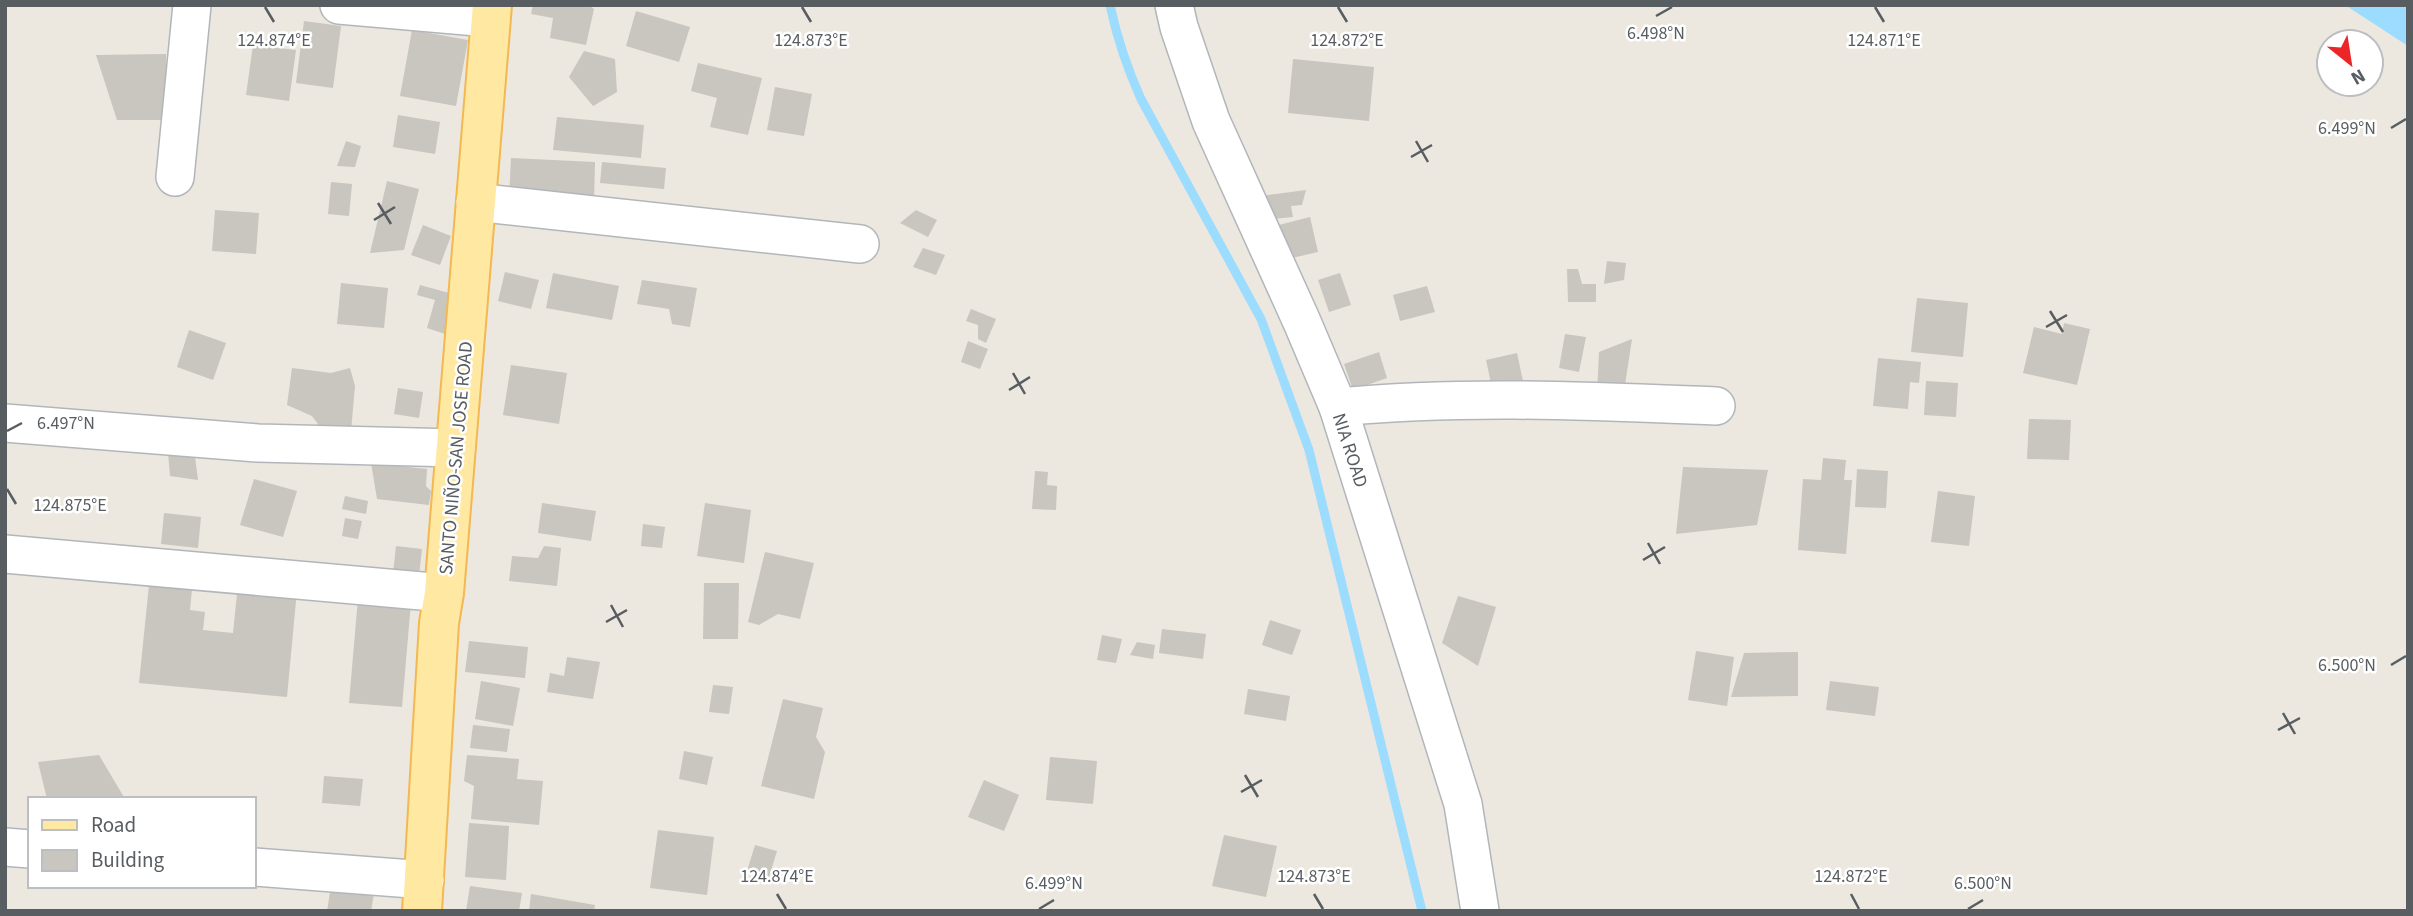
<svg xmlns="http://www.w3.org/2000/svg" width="2413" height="916" font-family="'Source Sans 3',sans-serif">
  <rect width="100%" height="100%" fill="#ece8df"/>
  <path fill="#9cdcff" d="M2345,5H2408V46Z"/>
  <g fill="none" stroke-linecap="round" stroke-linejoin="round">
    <path stroke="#9cdcff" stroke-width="9" d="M1110,5C1117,38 1127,68 1141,99L1261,319L1309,450L1422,911"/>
  </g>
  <g fill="#c9c5bf">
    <path d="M533,5H588L594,9L586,45L550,38L553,18L531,14Z"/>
    <path d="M636,11L690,27L679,62L626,46Z"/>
    <path d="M304,21L341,26L333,88L296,83Z"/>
    <path d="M412,30L468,40L456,106L400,96Z"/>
    <path d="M253,45L296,50L289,101L246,95Z"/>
    <path d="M584,51L615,59L617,92L593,106L569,77Z"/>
    <path d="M166,54V120H117L96,55Z"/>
    <path d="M1293,59L1374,67L1369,121L1288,113Z"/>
    <path d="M698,63L762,78L748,135L710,127L717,98L691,91Z"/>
    <path d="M775,87L812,94L804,136L767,130Z"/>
    <path d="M398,115L440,122L435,154L393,147Z"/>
    <path d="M557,117L644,125L641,158L553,150Z"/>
    <path d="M346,141L361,146L355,167L337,166Z"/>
    <path d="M511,158L595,162L594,201L509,198Z"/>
    <path d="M602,162L666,168L664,189L600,183Z"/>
    <path d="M387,181L419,189L404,250L370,253Z"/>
    <path d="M331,182L352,184L349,216L328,214Z"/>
    <path d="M1306,190L1302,205L1291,206L1293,217L1262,220L1260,196Z"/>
    <path d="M215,210L259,213L256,254L212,251Z"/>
    <path d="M916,210L937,220L928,237L900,223Z"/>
    <path d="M1310,217L1318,252L1279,261L1271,227Z"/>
    <path d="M423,225L451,236L440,265L411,255Z"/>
    <path d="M923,248L945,255L936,275L913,267Z"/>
    <path d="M1607,261L1626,263L1624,280L1604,284Z"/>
    <path d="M1567,269H1578L1582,284H1596V302H1568Z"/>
    <path d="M505,272L539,280L531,309L498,301Z"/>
    <path d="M553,273L619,286L612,320L546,308Z"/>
    <path d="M1340,273L1351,305L1329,312L1318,280Z"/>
    <path d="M642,280L697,288L690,327L672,324L669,309L637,304Z"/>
    <path d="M341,283L388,288L384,328L337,324Z"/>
    <path d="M420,285L449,293L448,335L427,328L435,300L417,295Z"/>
    <path d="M1427,286L1435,312L1400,321L1393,295Z"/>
    <path d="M1917,298L1968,303L1963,357L1911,352Z"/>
    <path d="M971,309L996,319L986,343L978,339V325L966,321Z"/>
    <path d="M2064,323L2090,329L2077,385L2023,373L2034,327L2062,334Z"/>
    <path d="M189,330L226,343L213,380L177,367Z"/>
    <path d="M1565,334L1586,337L1579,372L1559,368Z"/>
    <path d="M1632,339L1624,391L1597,394L1599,352Z"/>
    <path d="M968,341L988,349L980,369L961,362Z"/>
    <path d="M1379,352L1387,378L1353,390L1344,364Z"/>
    <path d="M1517,353L1523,381L1492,388L1486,360Z"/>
    <path d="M1878,358L1921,362L1919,383L1910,382L1908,409L1873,406Z"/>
    <path d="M511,365L567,373L559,424L503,415Z"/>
    <path d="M292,368L331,373L350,368L355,386L351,431L321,428L312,416L287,405Z"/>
    <path d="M1926,381L1958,383L1956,417L1924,415Z"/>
    <path d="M398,388L423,392L419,418L394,414Z"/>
    <path d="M2029,419L2071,420L2069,460L2027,459Z"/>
    <path d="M194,449L198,480L170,476L168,452Z"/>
    <path d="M1823,458L1846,460L1844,480H1852L1846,554L1798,550L1803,479L1821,480Z"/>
    <path d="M371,463L427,469L426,486L431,491L429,505L377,499Z"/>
    <path d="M1683,467L1768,470L1757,525L1676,534Z"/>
    <path d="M1857,469L1888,471L1886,508L1855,507Z"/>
    <path d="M1035,471L1048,472L1047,485L1057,486L1056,510L1032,509Z"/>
    <path d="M254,479L297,491L283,537L240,525Z"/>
    <path d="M1938,491L1975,496L1969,546L1931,542Z"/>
    <path d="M345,496L368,501L366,514L342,509Z"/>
    <path d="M542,503L596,511L591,541L538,533Z"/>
    <path d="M705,503L751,510L744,563L697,556Z"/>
    <path d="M164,513L201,517L198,548L161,544Z"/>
    <path d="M345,518L362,521L358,539L342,536Z"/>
    <path d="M643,524L665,527L662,548L641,546Z"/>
    <path d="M396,546L422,549L419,576L393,573Z"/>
    <path d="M544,546L561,548L557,586L509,581L512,556L538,558Z"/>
    <path d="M765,552L814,563L800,619L778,614L759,625L748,622Z"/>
    <path d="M704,583H739L738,639H703Z"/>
    <path d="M238,584L297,590L287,697L139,683L149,585L192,589L190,610L205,612L203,630L233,633Z"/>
    <path d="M1458,596L1496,607L1478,666L1442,643Z"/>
    <path d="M358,598L411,602L402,707L349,703Z"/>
    <path d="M1270,620L1301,630L1292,655L1262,645Z"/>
    <path d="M1162,629L1206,634L1203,659L1159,653Z"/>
    <path d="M1102,635L1122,639L1116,663L1097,660Z"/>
    <path d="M469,641L528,647L525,678L465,672Z"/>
    <path d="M1137,642L1155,645L1153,659L1130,655Z"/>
    <path d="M1696,651L1734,657L1727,706L1688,700Z"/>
    <path d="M1798,652V696L1731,697L1744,653Z"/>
    <path d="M567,657L600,662L593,699L547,692L550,673L564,676Z"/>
    <path d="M481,681L520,688L513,726L475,719Z"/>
    <path d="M1830,681L1879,687L1875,716L1826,710Z"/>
    <path d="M713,685L733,687L729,714L709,712Z"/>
    <path d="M1248,689L1290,696L1286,721L1244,714Z"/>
    <path d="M783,699L823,708L816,737L825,752L814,799L761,786Z"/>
    <path d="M473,725L510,729L507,752L470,748Z"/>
    <path d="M684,751L713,757L707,785L679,779Z"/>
    <path d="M99,755L125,799H47L38,762Z"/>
    <path d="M467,755L519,759L517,779L543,781L539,825L471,819L474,786L464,781Z"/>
    <path d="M1050,757L1097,761L1093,804L1046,800Z"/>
    <path d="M324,776L363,779L360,806L322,803Z"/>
    <path d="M984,780L1019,795L1004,831L968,817Z"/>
    <path d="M469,823L509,826L506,880L465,877Z"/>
    <path d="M658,830L714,837L707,895L650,888Z"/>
    <path d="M1224,835L1277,846L1266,897L1212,886Z"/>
    <path d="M755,845L777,851L769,877L747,871Z"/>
    <path d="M331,886L374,894L371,911H327Z"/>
    <path d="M470,886L522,893L519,911H466Z"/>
    <path d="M531,894L595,905L594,911H529Z"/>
  </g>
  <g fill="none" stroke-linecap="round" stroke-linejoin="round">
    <g stroke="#b2b6bb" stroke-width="40">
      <g id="minor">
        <path d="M339,5L489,18"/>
        <path d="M1174,5L1179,27L1211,121L1302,322L1338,407L1463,804L1480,911"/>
        <path d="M175,177L192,5"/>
        <path d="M475,202L860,244"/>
        <path d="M1338,407C1466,395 1588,401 1716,406"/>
        <path d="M5,423L258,443L456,448"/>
        <path d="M5,554L444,593"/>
        <path d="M5,847L30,849"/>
        <path d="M254,867L425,880"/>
      </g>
    </g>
    <g stroke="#f3b851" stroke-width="42">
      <path id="major" d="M422,911L439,623L444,593L492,5"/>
    </g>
    <use href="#minor" stroke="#fff" stroke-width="37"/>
    <use href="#major" stroke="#ffe8a1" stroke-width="38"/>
  </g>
  <path fill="none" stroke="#585d61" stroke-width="2.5" d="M265,7L274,22M802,7L811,22M1338,7L1347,22M1875,7L1884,22M1656,16L1672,7M2391,128L2406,119M1416,141L1428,162M1411,157L1432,145M378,203L391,224M374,220L395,207M2050,311L2063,332M2046,327L2067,315M1013,373L1025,394M1009,390L1030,377M7,431L22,423M7,489L16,504M1648,543L1660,564M1643,560L1665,547M611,605L623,627M606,622L627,610M2391,665L2406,656M2283,713L2295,734M2278,730L2300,718M1245,775L1258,797M1241,792L1262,780M777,894L786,909M1314,894L1323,909M1851,894L1859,909M1039,909L1054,900M1968,909L1983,900"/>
  <g text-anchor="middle" stroke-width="5" stroke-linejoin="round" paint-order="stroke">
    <g font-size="19" fill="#585d61" stroke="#fff">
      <text transform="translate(1351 450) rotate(72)" y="7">NIA ROAD</text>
      <text transform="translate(455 458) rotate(-85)" y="7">SANTO NIÑO-SAN JOSE ROAD</text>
    </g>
  </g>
  <g font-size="18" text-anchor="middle" fill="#585d61" stroke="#fff" stroke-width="5" stroke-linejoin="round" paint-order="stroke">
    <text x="1656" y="39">6.498°N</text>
    <text x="811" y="46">124.873°E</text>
    <text x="274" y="46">124.874°E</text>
    <text x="1347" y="46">124.872°E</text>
    <text x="1884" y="46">124.871°E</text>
    <text x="2347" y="134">6.499°N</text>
    <text x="66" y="429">6.497°N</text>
    <text x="70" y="511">124.875°E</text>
    <text x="2347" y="671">6.500°N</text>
    <text x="777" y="882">124.874°E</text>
    <text x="1314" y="882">124.873°E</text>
    <text x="1851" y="882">124.872°E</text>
    <text x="1054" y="889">6.499°N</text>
    <text x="1983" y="889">6.500°N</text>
  </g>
  <rect width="2413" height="916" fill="none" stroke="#585d61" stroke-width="14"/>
  <rect x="28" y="797" width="228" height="91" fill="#ffffff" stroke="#bcbec0" stroke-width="2"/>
  <rect x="42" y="820" width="35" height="10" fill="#ffe8a1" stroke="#bcbec0" stroke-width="2"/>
  <text x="91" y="832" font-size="21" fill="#585d61">Road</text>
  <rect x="42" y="850" width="35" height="21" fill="#c9c5bf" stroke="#bcbec0" stroke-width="2"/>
  <text x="91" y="867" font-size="21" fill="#585d61">Building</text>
  <g transform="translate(2350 63) rotate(150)"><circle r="33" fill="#ffffff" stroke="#bcbec0" stroke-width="2"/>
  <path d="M0-5L12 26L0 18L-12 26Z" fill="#eb2627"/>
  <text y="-10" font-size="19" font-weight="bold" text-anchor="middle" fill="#585d61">N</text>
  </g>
</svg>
